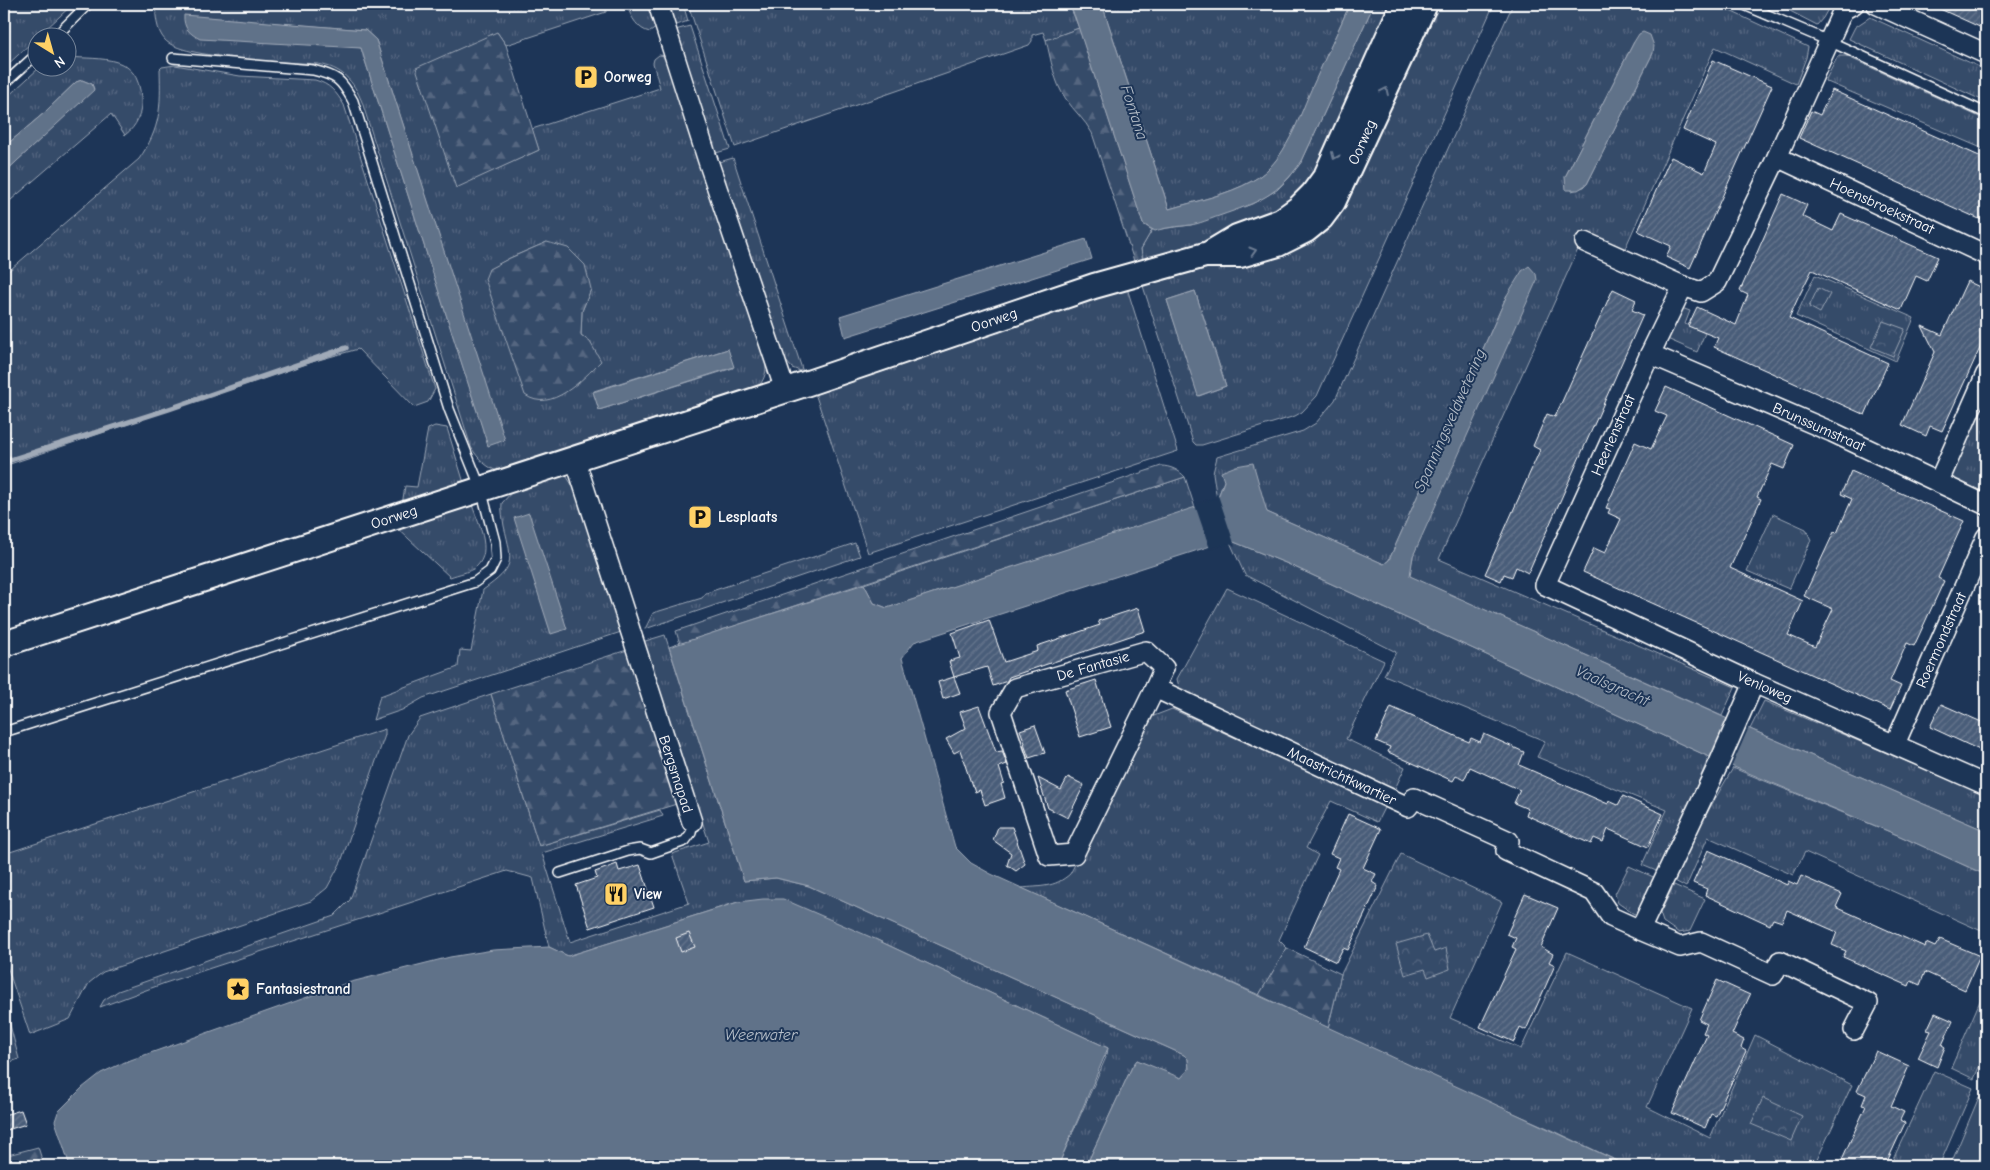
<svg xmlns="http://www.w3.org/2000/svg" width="1990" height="1170" font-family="'Comic Neue',sans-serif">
  <defs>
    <pattern id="grass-tufts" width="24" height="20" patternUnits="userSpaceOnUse" patternTransform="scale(1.25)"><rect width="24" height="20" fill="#364b69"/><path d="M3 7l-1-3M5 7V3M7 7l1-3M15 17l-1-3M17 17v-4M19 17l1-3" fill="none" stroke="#546680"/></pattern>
    <pattern id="forest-firs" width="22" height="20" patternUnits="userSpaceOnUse" patternTransform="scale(1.25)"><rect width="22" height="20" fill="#364b69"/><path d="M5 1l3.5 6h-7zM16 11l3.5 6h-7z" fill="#546680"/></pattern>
    <pattern id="park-crowns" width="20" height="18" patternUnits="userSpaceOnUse" patternTransform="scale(1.25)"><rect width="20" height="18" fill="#364b69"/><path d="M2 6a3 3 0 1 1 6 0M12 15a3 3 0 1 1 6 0" fill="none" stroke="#546680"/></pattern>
    <pattern id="building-hatch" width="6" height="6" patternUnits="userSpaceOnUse" patternTransform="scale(1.25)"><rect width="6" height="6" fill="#4a5d79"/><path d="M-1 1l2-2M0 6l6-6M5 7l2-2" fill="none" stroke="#65758d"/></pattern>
  </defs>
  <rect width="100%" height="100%" fill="#1d3557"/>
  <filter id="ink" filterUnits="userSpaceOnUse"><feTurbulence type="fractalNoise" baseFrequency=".02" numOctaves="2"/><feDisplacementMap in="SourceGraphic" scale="10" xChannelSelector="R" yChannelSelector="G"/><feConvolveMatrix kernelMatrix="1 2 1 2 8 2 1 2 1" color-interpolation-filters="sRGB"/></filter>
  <g filter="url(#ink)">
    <g fill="url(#grass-tufts)" stroke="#9aa5b4" fill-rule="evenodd">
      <path d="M4,4H73L4,68Z"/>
      <path d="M155,4H607L606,12L506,45L497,32L456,187L539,150L532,129L660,88L653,63L654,59L659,55L666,56L763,342C765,361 771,373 757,388L500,472C487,468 478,459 471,447L362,102C353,80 342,68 318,64C289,62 182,59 165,40C156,30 156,16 155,4ZM185,16L365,30L376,40L504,440L488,445L361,48ZM547,242L591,289L582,311L581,335L590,342L490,269L510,258ZM728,349L733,368L599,410L594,391Z"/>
      <path d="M614,4H645L652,15L656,28L650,32C638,30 631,17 627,6L614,9Z"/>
      <path d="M671,4H683L688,21L674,26Z"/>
      <path d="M688,4H1069L1079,28L1046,40L1043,32L1032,35V41L1029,45L735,147Z"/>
      <path d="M1102,4H1350C1338,30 1326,57 1314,84C1299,117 1286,163 1252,181C1227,195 1196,201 1169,209Z"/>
      <path d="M1374,4H1398L1317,179L1262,223L1143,262L1141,249L1152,230L1191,225L1252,204L1277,190L1289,178L1302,161Z"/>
      <path d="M1430,4H1494L1317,396L1302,412L1295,416L1202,445H1196L1193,442L1142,283L1189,270L1231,263L1298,244ZM1195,291L1226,386L1199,396L1167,300Z"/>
      <path d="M1513,4H1715L1808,47L1806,58L1796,84L1715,47L1623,253L1584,236L1439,559L1735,687L1722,716L1409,576L1413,556L1507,295L1389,560L1384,564L1267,512L1224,481L1217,500L1213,473L1217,457L1303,431L1316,423L1335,400ZM1634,42L1653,53L1587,184L1584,187L1572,191L1565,177Z"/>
      <path d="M1783,4H1831L1823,18L1817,25L1788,10Z"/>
      <path d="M1870,17L1986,70V102L1849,39L1855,27Z"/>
      <path d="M690,26L730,149L716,153L675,30Z"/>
      <path d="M1838,56H1846L1986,120V150L1825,81Z"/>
      <path d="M68,57C102,60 138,53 141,98C142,114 137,126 125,135L111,114L4,206V173L94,89L92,84L82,80L76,82L44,113L4,147V100L39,68H68Z"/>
      <path d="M175,65L240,76L315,80C330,84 336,92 344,105L435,389L428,402L414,407L358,349L315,361L4,466V275L139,159C161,128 161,107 160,69L162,67Z"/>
      <path d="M733,158L803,372L792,368L785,360L719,162Z"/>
      <path d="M1815,275L1914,318L1896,361L1796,316Z"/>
      <path d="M1127,288L1178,451L868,553L814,390Z"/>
      <path d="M1679,307L1690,311L1685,324L1705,333L1697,352L1665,338Z"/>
      <path d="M1979,415L1986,419V497L1947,477L1973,422Z"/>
      <path d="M435,426L447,428L464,483L402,505L405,486L417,487L428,429Z"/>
      <path d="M565,474L578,494L624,631L423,698L402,710L373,720L380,696L458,667L460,650L471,651L483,590C515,567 513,563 504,526C503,519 501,510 502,503L512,492Z"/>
      <path d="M1185,477L1195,508L887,608L874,603L864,584Z"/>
      <path d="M471,502C477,521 494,551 476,567C470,572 458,574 450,577L395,526Z"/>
      <path d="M1773,514L1806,529L1811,540L1789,589L1747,571Z"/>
      <path d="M1229,540L1288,564L1705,755L1708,759L1661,873L1642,865L1667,810L1537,757L1545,741L1384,675L1396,652L1245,575Z"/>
      <path d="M855,543L860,556L645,629L653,613L702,598L706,593Z"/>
      <path d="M1227,588L1384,661L1346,739L1405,767L1393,793L1181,695L1177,679Z"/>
      <path d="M665,635L744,881L776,878L809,886L1184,1055L1188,1059L1189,1069L1181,1078H1176L1137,1060L1132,1067L1086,1166H1058L1107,1055L1108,1048L875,939L738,902L568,956L549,947L533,878L507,871L165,983L100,1007L104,1000L118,991L334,916L350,900L408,735L420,718L491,694L539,846L660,810L663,816L542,853L570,942L689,903L672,854L709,842L642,642Z"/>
      <path d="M1764,701L1986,795V831L1750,729Z"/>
      <path d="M1172,709L1385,806L1377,822L1331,801L1306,848L1318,855L1279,940L1287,948L1259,995L1021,888C1041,886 1054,888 1070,874L1151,717Z"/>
      <path d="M385,729V735L341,862L327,888L311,901L103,972L89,983L70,1019L30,1035L4,957V854Z"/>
      <path d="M1733,768L1900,836L1986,875V933L1805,852L1793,875L1708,837L1686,887L1669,878Z"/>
      <path d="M1401,854L1502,902L1450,1018L1521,1049L1567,952L1692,1008L1647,1107L1710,1138L1755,1035L1852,1085L1814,1166H1628L1552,1130L1425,1074L1328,1028L1341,974Z"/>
      <path d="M1629,866L1660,880L1645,912L1634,914L1618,903L1615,894Z"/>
      <path d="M1674,885L1705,899L1690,931L1679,933L1663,922L1660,913Z"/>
      <path d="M1986,987V1050L1974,1079L1951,1068Z"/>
      <path d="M1934,1071L1973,1088L1939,1166H1890Z"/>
    </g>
    <g fill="url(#forest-firs)" stroke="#9aa5b4">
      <path d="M1079,28L1143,224L1152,230L1141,249L1143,262L1135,264L1092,133C1085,120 1074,111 1066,99C1054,83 1051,59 1046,40Z"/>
      <path d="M497,32L506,45L539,150L456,188L416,68Z"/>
      <path d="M547,242L568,248L585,265L591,289L582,311L581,335L590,342L601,361C583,379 551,414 525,395L485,279L489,269L510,258Z"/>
      <path d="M1161,466C1170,466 1179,470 1185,477L680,644L676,631Z"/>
      <path d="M630,649L680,803L539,846L491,694Z"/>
      <path d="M1287,948L1341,974L1328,1028L1259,995Z"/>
      <path d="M4,1002L19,1059L4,1064Z"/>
      <path d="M38,1147L44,1166H4V1156Z"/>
    </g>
    <g fill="url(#park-crowns)" stroke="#9aa5b4">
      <path d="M1818,288L1830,294L1820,313L1809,307Z"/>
      <path d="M1883,321L1905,329L1893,356L1871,347Z"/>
      <path d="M1427,935L1434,952L1446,948L1450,969L1428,977L1425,969L1405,975L1396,944Z"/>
      <path d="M1763,1098L1802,1116L1791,1141L1751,1124Z"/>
    </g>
    <path fill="#364b69" stroke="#9aa5b4" d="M1979,1097L1986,1100V1161L1984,1166H1950Z"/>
    <g fill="#617289" stroke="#a0aab8">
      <path d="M1069,4H1102L1169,209C1196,201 1227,195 1252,181C1286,163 1299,116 1314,83C1326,57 1338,30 1350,4H1374L1302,161C1277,196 1259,202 1219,216C1210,219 1199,224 1190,225C1177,227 1167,227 1155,231L1143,224L1075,17Z"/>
      <path d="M184,15L365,30L376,40L505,440L488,446L361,48L200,39C190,34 183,28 184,15Z"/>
      <path d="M1643,32L1650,35L1654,46L1653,53L1587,184L1578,190H1566L1565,177L1634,42L1639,34Z"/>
      <path d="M82,80L92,84L94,90L4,173V147L44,113L76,82Z"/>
      <path d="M1086,239L1092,259L845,337L840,316Z"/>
      <path d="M1529,266L1536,274L1537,280L1413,556L1410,576L1750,729L1986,831V875L1900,836L1705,755L1288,564L1229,540L914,642L902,658L955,847L971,863L991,874C1203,970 1416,1067 1628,1166H1086L1132,1067L1137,1060L1181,1078L1189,1069L1188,1059L1184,1055L809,886L776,878L744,881L669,647L864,584L874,603L887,608L1217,500L1224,481L1221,472L1236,466L1253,463L1267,512L1384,564L1389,560L1507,295L1522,271Z"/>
      <path d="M1195,291L1226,386L1198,396L1167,300Z"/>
      <path d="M728,349L734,367L599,410L593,392Z"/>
      <path d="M529,513L567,629L551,634L514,518Z"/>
      <path d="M763,899H783L875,939L1108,1048L1058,1166H70L55,1121L58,1112L82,1088L101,1073L125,1062L347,983L450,957L493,950L549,947L568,956L738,902Z"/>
    </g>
    <g fill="#1d3557">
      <path d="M1217,492L1235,546L1229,543L1210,549L1195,505L1215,498Z"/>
      <path d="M1728,718L1749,727L1731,768L1709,759Z"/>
    </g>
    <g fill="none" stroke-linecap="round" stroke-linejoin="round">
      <path stroke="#a0aab8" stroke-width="5.5" d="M4,462L169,409L346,348"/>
    </g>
    <g fill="url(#building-hatch)" stroke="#fff">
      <path d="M1929,4H1986V30L1971,23Z"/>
      <path d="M1713,60L1772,86L1690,268L1666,257L1671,246L1638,231L1671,157L1704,173L1716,145L1683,130Z"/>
      <path d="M1832,90L1986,159V222L1799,138L1811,111L1820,115Z"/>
      <path d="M1783,194L1807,205L1802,216L1833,231L1841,214L1938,257L1927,281L1916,276L1901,310L1812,270L1798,298L1789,318L1888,363L1865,415L1714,347L1718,338L1688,326L1697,307L1736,325L1748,295L1740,291Z"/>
      <path d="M1967,281L1986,290V302L1979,318L1986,321V335L1942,431L1930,426L1926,436L1902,425L1935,352L1922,326L1942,335Z"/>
      <path d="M1613,289L1636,300L1632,310L1643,315L1528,573L1516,567L1512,577L1504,574L1501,581L1485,574L1540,450L1533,446L1547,414L1555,417Z"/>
      <path d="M1666,387L1794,445L1784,469L1772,464L1757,497L1761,499L1730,568L1803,601L1788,635L1815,647L1833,609L1804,596L1834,532L1837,533L1852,499L1841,494L1851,471L1964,521L1938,578L1944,581L1914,646L1907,643L1890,681L1901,686L1890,710L1583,572L1594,548L1605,553L1621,519L1608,513L1610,509L1606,508L1635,442L1651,449L1667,416L1655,411Z"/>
      <path d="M1138,608L1145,631L1009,677L1007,681L993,686L987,667L954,677L960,693L943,699L938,682L954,677L949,661L960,658L952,633L989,620L1004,662L1038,651L1037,646L1100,625L1098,621Z"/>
      <path d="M1096,680L1111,727L1080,737L1065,690Z"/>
      <path d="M1941,704L1986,724V753L1930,727Z"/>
      <path d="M979,706L996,752L1002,751L1007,764L999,767L1004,783L1001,784L1005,798L985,805L980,790L975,792L973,786H972L960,750L954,753L946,739L966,728L960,712Z"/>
      <path d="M1391,707L1469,742L1471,738L1480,742L1484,734L1524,752L1519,765L1608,804L1609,801L1618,805L1623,796L1663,814L1648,847L1608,829L1603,842L1594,838L1591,844L1526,815L1528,809L1514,803L1520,790L1470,767L1464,780L1456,776L1453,781L1388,752L1390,747L1376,741Z"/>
      <path d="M1035,725L1045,753L1029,758L1024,744L1025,743L1020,730Z"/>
      <path d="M1068,777L1084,785L1068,818L1048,808L1038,778L1061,790Z"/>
      <path d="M1348,814L1381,829L1363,868L1376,874L1372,882L1378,886L1348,950L1343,948L1336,962L1304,947L1339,869L1335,867L1339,858L1330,854Z"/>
      <path d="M998,827H1012L1025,864L1016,871L1007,865L1011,853L993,840Z"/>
      <path d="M1708,850L1787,885L1788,881L1797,885L1801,876L1842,894L1836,907L1925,947L1926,943L1935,947L1940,939L1980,956L1965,990L1925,972L1920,985L1911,981L1909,986L1843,957L1846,951L1832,945L1837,932L1787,910L1782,922L1773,919L1770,925L1705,895L1707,889L1693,883Z"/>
      <path d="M617,864L619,871L640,865L654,907L590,928L576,885L597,878L595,872Z"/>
      <path d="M1525,894L1558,908L1541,947L1553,954L1549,962L1555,965L1526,1030L1520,1027L1514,1042L1480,1027L1516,949L1512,947L1516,938L1507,934Z"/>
      <path d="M689,933L695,947L681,952L676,938Z"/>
      <path d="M1717,980L1750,995L1732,1034L1744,1040L1741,1048L1746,1051L1716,1116L1711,1114L1705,1128L1672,1113L1707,1035L1703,1033L1707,1024L1699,1020Z"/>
      <path d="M1935,1013L1953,1021L1942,1045L1945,1047L1937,1067L1918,1058L1931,1031L1927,1030Z"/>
      <path d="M1876,1051L1909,1066L1891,1106L1904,1112L1900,1120L1905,1123L1885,1166H1839L1866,1106L1862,1105L1866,1095L1857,1091Z"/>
      <path d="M21,1110L26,1124L4,1131V1115Z"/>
    </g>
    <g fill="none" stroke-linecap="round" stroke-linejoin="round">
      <g stroke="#fff" stroke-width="12">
        <g id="service">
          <path d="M1742,4L1829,41L1986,113"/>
          <path d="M54,38L88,4"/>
          <path d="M4,84L38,53"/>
          <path d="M4,732L475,582L490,571L496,559L495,542L481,489L449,409L353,101C341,79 337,76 313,70L173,58"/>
          <path d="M560,873L628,851L640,849L651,853L685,841L691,833L692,822"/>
        </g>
      </g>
      <g stroke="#fff" stroke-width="22">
        <g id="minor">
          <path d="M658,4L708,161L785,390"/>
          <path d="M1876,4L1986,54"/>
          <path d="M1777,157L1986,255"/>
          <path d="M1585,242L1683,286L1701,292L1717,282L1777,157L1843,10L1854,4"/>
          <path d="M1683,286L1650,354L1545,585L1754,683L1986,785"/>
          <path d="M1650,354L1832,432L1986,505"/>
          <path d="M575,459L692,822"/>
          <path d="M1939,481L1986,374"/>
          <path d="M1146,651L1164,668L1155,688L1074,854L1049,856L1001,712L1015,688Z"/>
          <path d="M1155,688L1408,807L1414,798L1509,841L1506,851L1594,892L1611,917L1640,930L1680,947L1701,942L1773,975L1780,961L1868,1003L1854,1030"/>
          <path d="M1895,744L1986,537"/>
          <path d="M1640,930L1719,763L1754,683"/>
        </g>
      </g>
      <g stroke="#fff" stroke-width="28">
        <g id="tertiary">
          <path d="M1207,255L1237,237L1281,221L1299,208L1313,194L1326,176L1403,4"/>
          <path d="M4,644L808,383L1094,286L1205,255H1240L1278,244L1306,230L1321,218L1333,202L1425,4"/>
        </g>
      </g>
      <use href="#service" stroke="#1d3557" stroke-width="9"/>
      <use href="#minor" stroke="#1d3557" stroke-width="19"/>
      <use href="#tertiary" stroke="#1d3557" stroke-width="24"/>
    </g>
    <defs><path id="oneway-chevron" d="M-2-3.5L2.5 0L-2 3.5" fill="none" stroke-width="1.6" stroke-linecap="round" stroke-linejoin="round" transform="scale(1.25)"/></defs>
    <g stroke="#6c7c92">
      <use href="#oneway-chevron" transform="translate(1385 91) rotate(-65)"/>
      <use href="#oneway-chevron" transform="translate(1335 156) rotate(114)"/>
      <use href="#oneway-chevron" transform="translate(1253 251) rotate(-16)"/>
    </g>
  </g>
  <defs>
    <g id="parking-square" transform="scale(1.25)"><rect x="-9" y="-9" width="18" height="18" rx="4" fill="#ffd166" stroke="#1d3557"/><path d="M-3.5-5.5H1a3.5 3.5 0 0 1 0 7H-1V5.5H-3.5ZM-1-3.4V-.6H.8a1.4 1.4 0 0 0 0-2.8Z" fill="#111"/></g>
    <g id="restaurant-square" transform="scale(1.25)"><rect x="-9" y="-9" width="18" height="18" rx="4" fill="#ffd166" stroke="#1d3557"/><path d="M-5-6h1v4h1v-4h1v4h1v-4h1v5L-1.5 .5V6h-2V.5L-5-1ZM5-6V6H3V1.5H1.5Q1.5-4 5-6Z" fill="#111"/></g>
    <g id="sight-square" transform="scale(1.25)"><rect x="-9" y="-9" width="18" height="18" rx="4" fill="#ffd166" stroke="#1d3557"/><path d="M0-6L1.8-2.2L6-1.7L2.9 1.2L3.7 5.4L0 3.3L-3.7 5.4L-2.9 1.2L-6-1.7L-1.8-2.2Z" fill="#111"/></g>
  </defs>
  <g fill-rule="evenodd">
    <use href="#parking-square" x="586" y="77"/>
    <use href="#parking-square" x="700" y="517"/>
    <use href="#restaurant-square" x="616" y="894"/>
    <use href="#sight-square" x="238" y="989"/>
  </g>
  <g text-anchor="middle" stroke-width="4" stroke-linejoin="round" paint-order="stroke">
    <g font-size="15" font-weight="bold" fill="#fff" stroke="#1d3557" text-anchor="start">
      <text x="604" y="82">Oorweg</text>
      <text x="718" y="522">Lesplaats</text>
      <text x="634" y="899">View</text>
      <text x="256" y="994">Fantasiestrand</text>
    </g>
    <g font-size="15" fill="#fff" stroke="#1d3557">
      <text transform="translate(1362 142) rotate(-66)" y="5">Oorweg</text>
      <text transform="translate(1882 206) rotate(25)" y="5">Hoensbroekstraat</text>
      <text transform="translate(994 320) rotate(-19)" y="5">Oorweg</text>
      <text transform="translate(1819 427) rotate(24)" y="5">Brunssumstraat</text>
      <text transform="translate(1613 435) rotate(-66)" y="5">Heerlenstraat</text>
      <text transform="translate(394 517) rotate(-18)" y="5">Oorweg</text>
      <text transform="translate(1941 640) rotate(-66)" y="5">Roermondstraat</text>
      <text transform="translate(1093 666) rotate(-16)" y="5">De Fantasie</text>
      <text transform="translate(1765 687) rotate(24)" y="5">Venloweg</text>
      <text transform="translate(676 774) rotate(72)" y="5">Bergsmapad</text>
      <text transform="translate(1342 776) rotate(25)" y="5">Maastrichtkwartier</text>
    </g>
    <g font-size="16" font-style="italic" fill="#b8c0ca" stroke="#1d3557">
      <text transform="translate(1135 112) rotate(72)" y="6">Fontana</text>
      <text transform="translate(1449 420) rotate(-66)" y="6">Spanningsveldwetering</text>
      <text transform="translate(1613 685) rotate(24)" y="6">Vaalsgracht</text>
      <text x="761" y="1040">Weerwater</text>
    </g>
  </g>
  <rect width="1990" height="1170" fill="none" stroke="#1d3557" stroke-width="20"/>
  <rect x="10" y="10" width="1970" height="1150" fill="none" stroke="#fff" stroke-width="2" filter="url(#ink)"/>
  <g transform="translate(52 52) rotate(143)"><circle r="24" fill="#1d3557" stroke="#77869a"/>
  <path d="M0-4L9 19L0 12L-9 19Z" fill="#ffd166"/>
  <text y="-8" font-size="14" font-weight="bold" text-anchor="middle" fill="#ffffff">N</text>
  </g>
</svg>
